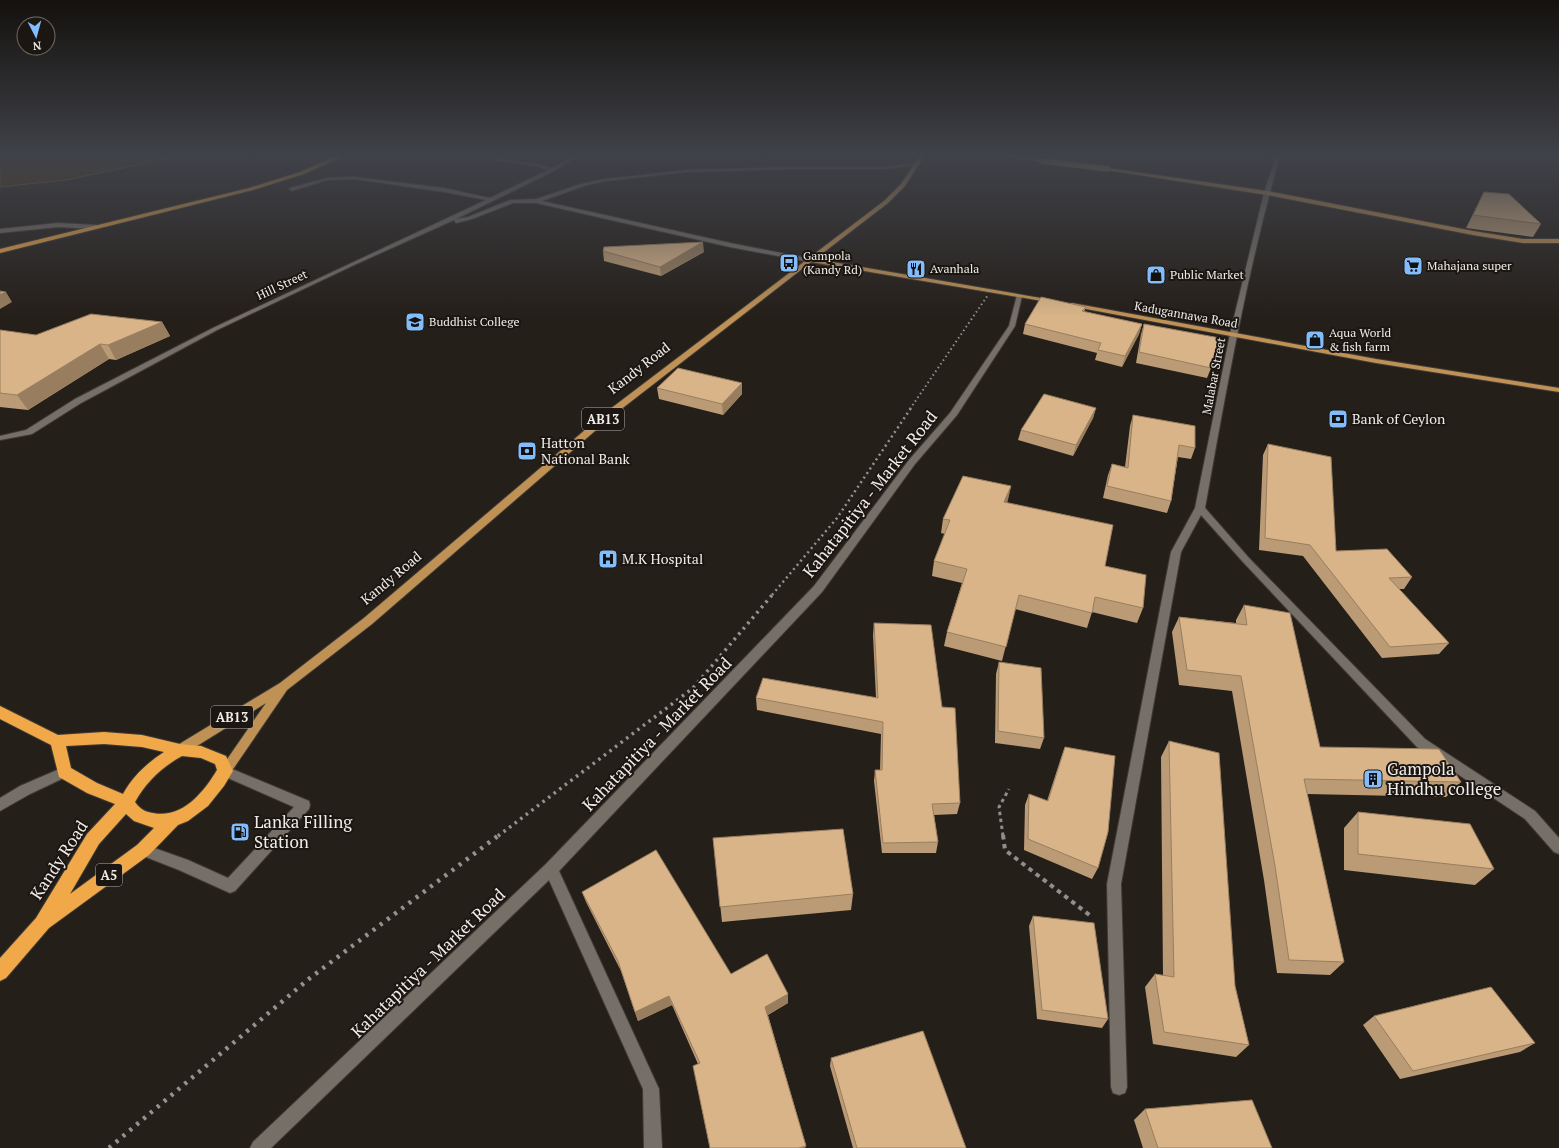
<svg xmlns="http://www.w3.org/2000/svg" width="1559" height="1148" font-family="'PT Serif',serif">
  <rect width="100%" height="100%" fill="#251f1a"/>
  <path fill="#4e3000" stroke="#7f6946" d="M0,156H180L66,180L0,187Z"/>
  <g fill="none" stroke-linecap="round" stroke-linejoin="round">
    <g stroke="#403b37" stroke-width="2">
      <g id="minor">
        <path d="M573,156H579L554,171L456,219L468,217L510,200L536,199L581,184L605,179L687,170L791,167H885L917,163L919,164L885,169H791L687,172L605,181L584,186L542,201L730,243L812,259L813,260L810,262L730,247L536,203H513L472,219L456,223L454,220L354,265L217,330L81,403L32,434L0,440V436L26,430L75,399L213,328L486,200L444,192L354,179L327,180L292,191L289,189L290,188L327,178L354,177L444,188L490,198L548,170L536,166L494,160L492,158L537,164L552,168Z"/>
        <path d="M1276,156H1280C1247,271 1226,390 1205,508L1249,558L1425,739L1535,811L1559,838V854L1554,852L1525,819L1417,747L1243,562L1201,515L1181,552L1121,884L1127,1087L1125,1093L1119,1095L1113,1093L1111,1087L1107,884L1171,552L1195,508L1230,334L1264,193Z"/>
        <path d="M58,223L96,225L99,227L96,229L58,227L0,233V229Z"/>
        <path d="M1017,295L1022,296L1015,326L957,415L915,464L822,592L559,871L659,1089L662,1148H644L643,1089L549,880L271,1148H250L253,1142L546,864L814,586L909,460L950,413L1009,326Z"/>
        <path d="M225,766L309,801L310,805L309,809L235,891L230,893L179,870L138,854L136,850L138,846L143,844L188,860L228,878L294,807L221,775L219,771L221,767Z"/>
        <path d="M64,767L68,768L70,772L68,776L30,794L0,811V798L20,786Z"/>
      </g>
    </g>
    <g stroke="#403b37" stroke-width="2">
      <g id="major">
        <path d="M920,156H924L905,186L888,203L815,259L1052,300L1055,302L1054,303L811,262L611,417L372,624L287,690L229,775L225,776L221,775L219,771L266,703L184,754L180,755L176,754L174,750L176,746L280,683L364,618L605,413L884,201L901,184Z"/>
        <path d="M1006,156H1018L1044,161L1042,162Z"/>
        <path d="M1108,168L1267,191L1473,231L1523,239H1559V243H1523L1473,235L1267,195L1106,170Z"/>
        <path d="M1072,303L1376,359L1559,388V392L1376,363L1070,306V304Z"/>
      </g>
    </g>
    <g stroke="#403b37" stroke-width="2">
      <g id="highway">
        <path d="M336,156H344L304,174L253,190L0,253V249L249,188L300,172Z"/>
        <path d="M0,706L58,735L104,732L142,735L180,744L201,746L226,756L233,771L224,786L208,806L188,821L178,825L149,855L49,928L6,978L0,981V958L36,918L87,834L115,804L87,793L59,777L51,745L0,719ZM104,744L142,747L164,752C147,763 133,776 123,794L97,783L71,768L66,746ZM182,756L201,758L215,764L217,770C204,792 182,819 153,813C145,812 140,809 135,802C146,782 162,767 182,756ZM126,814L134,821L154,828L137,845L70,894L99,844Z"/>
      </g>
    </g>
    <path stroke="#928d89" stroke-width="3" stroke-dasharray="3.5 3.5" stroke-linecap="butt" d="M1003,836L999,807L1009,789"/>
    <path stroke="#928d89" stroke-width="4" stroke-dasharray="4.5 4.5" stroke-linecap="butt" d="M1003,835L1005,850L1092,917"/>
    <use href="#minor" fill="#756f68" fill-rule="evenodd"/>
    <use href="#major" fill="#bf9155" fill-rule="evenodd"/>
    <use href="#highway" fill="#f0a848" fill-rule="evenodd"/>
    <path stroke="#96928e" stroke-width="2" stroke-dasharray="1.5 3" stroke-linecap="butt" d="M910,409L988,295"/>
    <path stroke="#96928e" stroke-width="2.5" stroke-dasharray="2 3.5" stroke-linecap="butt" d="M772,595L837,518L911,408"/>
    <path stroke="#96928e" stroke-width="3.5" stroke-dasharray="2.5 4.5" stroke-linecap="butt" d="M498,836L693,688L773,594"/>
    <path stroke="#96928e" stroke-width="4.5" stroke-dasharray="3 6" stroke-linecap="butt" d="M109,1148L310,978L499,835"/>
    <g stroke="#403b37" stroke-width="6" stroke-linecap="butt">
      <path id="major-bridge" d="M1042,161L1108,169"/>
    </g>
    <use href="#major-bridge" stroke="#bf9155" stroke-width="5.5"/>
  </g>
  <g fill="#bb9b75">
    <path d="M1484,192L1541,224L1533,237L1466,228Z"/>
    <path d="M603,251L704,252L661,276L604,261Z"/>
    <path d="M1086,307L1084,312L1142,324L1139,334L1122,367L1095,360L1097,353L1023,334L1025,324Z"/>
    <path d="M162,322L170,336L116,360L109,359L28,410L0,407V330L36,335Z"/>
    <path d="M1144,324L1211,368L1207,378L1136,363L1141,334Z"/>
    <path d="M742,383V394L723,415L659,399L657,388Z"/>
    <path d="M1096,408L1093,418L1073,456L1018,440L1021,430Z"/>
    <path d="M1133,415L1195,448L1191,459L1178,457L1171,501L1167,513L1103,498L1108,475L1112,464L1125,467L1130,426Z"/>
    <path d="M1268,444L1336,551L1412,577L1404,589H1399L1449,643L1439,654L1382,658L1303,556L1259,550L1263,455Z"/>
    <path d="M1011,486L1007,502L1105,566L1143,608L1137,623L1092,612L1087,628L1015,609L1002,661L944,646L947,632L962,583L932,576L934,561L945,534L941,533L943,519Z"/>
    <path d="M1244,605L1320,747L1461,782L1446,797L1307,794L1344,962L1330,975L1277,973L1264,880L1232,691L1179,685L1172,632L1179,617L1236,623V620Z"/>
    <path d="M874,623L942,707L960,803L957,814L934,815L938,842L936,853H882L874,781L875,770H880L881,734L757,710L756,698H876L873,635Z"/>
    <path d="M999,662L1044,738L1040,749L995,743L996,674Z"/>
    <path d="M1169,741L1235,986L1249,1045L1236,1057L1153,1044L1145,987L1155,974L1163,976L1161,757Z"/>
    <path d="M1065,747L1098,868L1092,879L1024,850L1025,805L1029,794L1047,801L1061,758Z"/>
    <path d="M1358,812L1494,869L1475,885L1344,870V828Z"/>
    <path d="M713,838L853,894L851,910L722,922Z"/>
    <path d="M582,892L731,974L788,994V1003L768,1015L806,1146L698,1064L672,1005L638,1021L621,971L586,902Z"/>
    <path d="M1033,916L1108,1019L1102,1028L1037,1019L1029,926Z"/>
    <path d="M1374,1016L1535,1043L1520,1052L1400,1079L1363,1025Z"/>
    <path d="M831,1058L966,1148H853L830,1066Z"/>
    <path d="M1145,1109L1272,1148H1143L1134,1120Z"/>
  </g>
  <g fill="#987e5f">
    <path d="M703,242L704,252L661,276L660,267Z"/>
    <path d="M6,292L12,302L0,309V295Z"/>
    <path d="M162,322L170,336L116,360L108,345Z"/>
    <path d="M1142,324L1139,334L1122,367L1125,356Z"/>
    <path d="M100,344L109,359L28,410L17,395Z"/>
    <path d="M742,383V394L723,415L722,404Z"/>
    <path d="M1096,408L1093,418L1073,456L1076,445Z"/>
    <path d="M1011,486L1008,500L1001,516L1004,502Z"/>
    <path d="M788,994V1003L766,1016L765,1007Z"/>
    <path d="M669,996L672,1005L638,1021L635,1012Z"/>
    <path d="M806,1146L805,1148H799Z"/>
  </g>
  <g fill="#d9b488" stroke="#987e5f">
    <path d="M1484,192L1509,194L1541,224L1473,215Z"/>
    <path d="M703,242L660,267L603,251L604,247Z"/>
    <path d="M0,291L6,292L0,295Z"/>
    <path d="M1041,297L1086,307L1082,311L1142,324L1125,356L1098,350L1101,343L1025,324Z"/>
    <path d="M91,314L162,322L108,345L100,344L17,395L0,393V330L36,335Z"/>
    <path d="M1144,324L1220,338L1211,368L1139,352Z"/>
    <path d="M678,368L742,383L722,404L657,388Z"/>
    <path d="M1044,394L1096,408L1076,445L1021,430Z"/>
    <path d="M1133,415L1195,426V448L1179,445L1171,501L1107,486L1112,464L1128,468Z"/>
    <path d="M1268,444L1331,457L1336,551L1387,549L1412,577L1389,578L1449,643L1390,647L1310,545L1265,538Z"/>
    <path d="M963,476L1011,486L1004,502L1113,525L1105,566L1146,575L1143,608L1095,597L1092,613L1019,595L1006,647L947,632L967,569L934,561L950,520L943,519Z"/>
    <path d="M1244,605L1290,613L1320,747L1439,749L1461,782L1304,779L1344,962L1289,960L1275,866L1241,676L1187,670L1179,617L1247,625Z"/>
    <path d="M874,623L931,625L942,707L955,708L960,803L932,804L938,842L883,843L875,770H882L883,722L756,698L763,678L878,698Z"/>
    <path d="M999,662L1041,668L1044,738L998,731Z"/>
    <path d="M1169,741L1219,753L1235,986L1249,1045L1164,1032L1155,974L1174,977Z"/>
    <path d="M1065,747L1115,756L1108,832L1098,868L1028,839L1029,794L1048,801Z"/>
    <path d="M1358,812L1470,824L1494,869L1358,854Z"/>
    <path d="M843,829L853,894L720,907L713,838Z"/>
    <path d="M656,850L731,974L767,954L788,994L765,1007L806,1146L799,1148H710L693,1066L700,1063L669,996L635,1012L618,961L582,892Z"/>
    <path d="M1033,916L1094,923L1108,1019L1042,1010Z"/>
    <path d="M1491,987L1535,1043L1413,1071L1374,1016Z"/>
    <path d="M923,1031L966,1148H857L831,1058Z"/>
    <path d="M1252,1100L1272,1148H1158L1145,1109Z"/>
  </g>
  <linearGradient id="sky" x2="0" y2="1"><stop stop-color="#14110e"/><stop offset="0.49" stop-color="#404249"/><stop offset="1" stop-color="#404249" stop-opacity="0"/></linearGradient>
  <rect width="1559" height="317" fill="url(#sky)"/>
  <defs>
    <g id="bus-square" transform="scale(1)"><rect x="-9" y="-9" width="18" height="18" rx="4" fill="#82bcfa" stroke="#1b1611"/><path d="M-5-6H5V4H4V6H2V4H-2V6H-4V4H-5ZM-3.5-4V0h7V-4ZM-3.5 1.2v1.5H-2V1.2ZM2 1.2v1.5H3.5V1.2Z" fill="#111"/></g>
    <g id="supermarket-square" transform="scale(1)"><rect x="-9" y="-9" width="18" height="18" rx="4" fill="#82bcfa" stroke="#1b1611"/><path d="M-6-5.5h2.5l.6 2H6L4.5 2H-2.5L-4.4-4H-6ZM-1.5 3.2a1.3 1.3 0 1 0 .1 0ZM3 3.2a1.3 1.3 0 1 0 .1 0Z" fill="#111"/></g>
    <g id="restaurant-square" transform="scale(1)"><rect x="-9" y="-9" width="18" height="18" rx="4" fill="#82bcfa" stroke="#1b1611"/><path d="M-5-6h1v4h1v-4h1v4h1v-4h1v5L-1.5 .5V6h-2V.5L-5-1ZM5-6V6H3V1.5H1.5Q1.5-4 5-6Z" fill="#111"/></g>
    <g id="shop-square" transform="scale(1)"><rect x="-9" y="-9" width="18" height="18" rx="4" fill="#82bcfa" stroke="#1b1611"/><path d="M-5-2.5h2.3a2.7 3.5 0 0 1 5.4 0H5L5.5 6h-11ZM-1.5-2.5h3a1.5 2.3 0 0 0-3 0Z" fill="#111"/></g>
    <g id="school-square" transform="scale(1)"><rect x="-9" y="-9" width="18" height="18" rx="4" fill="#82bcfa" stroke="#1b1611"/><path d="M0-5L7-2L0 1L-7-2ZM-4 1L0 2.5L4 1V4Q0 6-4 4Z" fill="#111"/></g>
    <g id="bank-square" transform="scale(1)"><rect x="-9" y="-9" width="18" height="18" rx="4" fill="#82bcfa" stroke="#1b1611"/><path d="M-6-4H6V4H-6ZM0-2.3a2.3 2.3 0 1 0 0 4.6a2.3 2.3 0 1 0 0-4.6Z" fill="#111"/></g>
    <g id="hospital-square" transform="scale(1)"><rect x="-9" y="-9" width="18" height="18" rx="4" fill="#82bcfa" stroke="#1b1611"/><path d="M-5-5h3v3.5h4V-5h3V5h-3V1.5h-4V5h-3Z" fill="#111"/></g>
    <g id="building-square" transform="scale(1)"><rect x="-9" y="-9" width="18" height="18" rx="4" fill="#82bcfa" stroke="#1b1611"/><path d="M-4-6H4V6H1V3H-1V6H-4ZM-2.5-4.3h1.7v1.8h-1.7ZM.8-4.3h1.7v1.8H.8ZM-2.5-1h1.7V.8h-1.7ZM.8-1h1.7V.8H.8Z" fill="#111"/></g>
    <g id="fuel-square" transform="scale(1)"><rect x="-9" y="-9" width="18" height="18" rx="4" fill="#82bcfa" stroke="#1b1611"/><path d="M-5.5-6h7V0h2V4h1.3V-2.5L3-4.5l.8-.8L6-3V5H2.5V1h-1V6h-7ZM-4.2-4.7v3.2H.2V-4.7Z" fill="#111"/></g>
  </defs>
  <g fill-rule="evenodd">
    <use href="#bus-square" x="789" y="263"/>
    <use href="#supermarket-square" x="1413" y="266"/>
    <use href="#restaurant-square" x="916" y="269"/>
    <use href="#shop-square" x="1156" y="275"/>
    <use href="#school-square" x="415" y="322"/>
    <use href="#shop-square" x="1315" y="340"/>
    <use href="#bank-square" x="1338" y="419"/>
    <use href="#bank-square" x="527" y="451"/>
    <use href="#hospital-square" x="608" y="559"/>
    <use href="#building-square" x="1373" y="779"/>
    <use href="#fuel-square" x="240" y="832"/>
  </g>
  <g text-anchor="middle" stroke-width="4" stroke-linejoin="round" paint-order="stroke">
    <g font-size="12" fill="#f0ede9" stroke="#1b1611" text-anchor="start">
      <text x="803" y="260">Gampola<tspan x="803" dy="14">(Kandy Rd)</tspan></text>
      <text x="1427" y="270">Mahajana super</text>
      <text x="930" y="273">Avanhala</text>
      <text x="1170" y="279">Public Market</text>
      <text x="429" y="326">Buddhist College</text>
      <text x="1329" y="337">Aqua World<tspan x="1329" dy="14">&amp; fish farm</tspan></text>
    </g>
    <g font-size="12" fill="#f0ede9" stroke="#1b1611">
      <text transform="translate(282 285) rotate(-25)" y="4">Hill Street</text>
      <text transform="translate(1186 315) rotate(10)" y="4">Kadugannawa Road</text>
      <text transform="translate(1214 376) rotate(-79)" y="4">Malabar Street</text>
    </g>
    <g fill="#1b1611" stroke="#b0aca8" stroke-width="1">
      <rect x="582" y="408" width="42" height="22" rx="3"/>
      <rect x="211" y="706" width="42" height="22" rx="3"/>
      <rect x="96" y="864" width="26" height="22" rx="3"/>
    </g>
    <g font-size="13" font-weight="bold" fill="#f0ede9">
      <text x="603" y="424">AB13</text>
      <text x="232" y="722">AB13</text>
      <text x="109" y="880">A5</text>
    </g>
    <g font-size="14" fill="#f0ede9" stroke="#1b1611">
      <text transform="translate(639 368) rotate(-38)" y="5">Kandy Road</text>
      <text transform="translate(391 578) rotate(-40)" y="5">Kandy Road</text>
    </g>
    <g font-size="14" fill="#f0ede9" stroke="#1b1611" text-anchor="start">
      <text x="1352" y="424">Bank of Ceylon</text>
      <text x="541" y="448">Hatton<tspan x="541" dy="16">National Bank</tspan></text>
      <text x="622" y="564">M.K Hospital</text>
    </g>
    <g font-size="17" fill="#f0ede9" stroke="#1b1611">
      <text transform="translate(870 494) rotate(-52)" y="6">Kahatapitiya - Market Road</text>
      <text transform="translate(657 734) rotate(-46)" y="6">Kahatapitiya - Market Road</text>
      <text transform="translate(59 860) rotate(-57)" y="6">Kandy Road</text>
      <text transform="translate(428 963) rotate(-44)" y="6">Kahatapitiya - Market Road</text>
    </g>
    <g font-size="17" fill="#f0ede9" stroke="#1b1611" text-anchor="start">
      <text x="1387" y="775">Gampola<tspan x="1387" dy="20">Hindhu college</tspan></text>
      <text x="254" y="828">Lanka Filling<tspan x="254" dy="20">Station</tspan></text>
    </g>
  </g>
  <g transform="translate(36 36) rotate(174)"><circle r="19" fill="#1b1611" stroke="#706c67"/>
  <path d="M0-3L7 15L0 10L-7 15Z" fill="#82bcfa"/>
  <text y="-6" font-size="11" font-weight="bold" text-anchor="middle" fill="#f0ede9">N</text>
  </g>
</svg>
